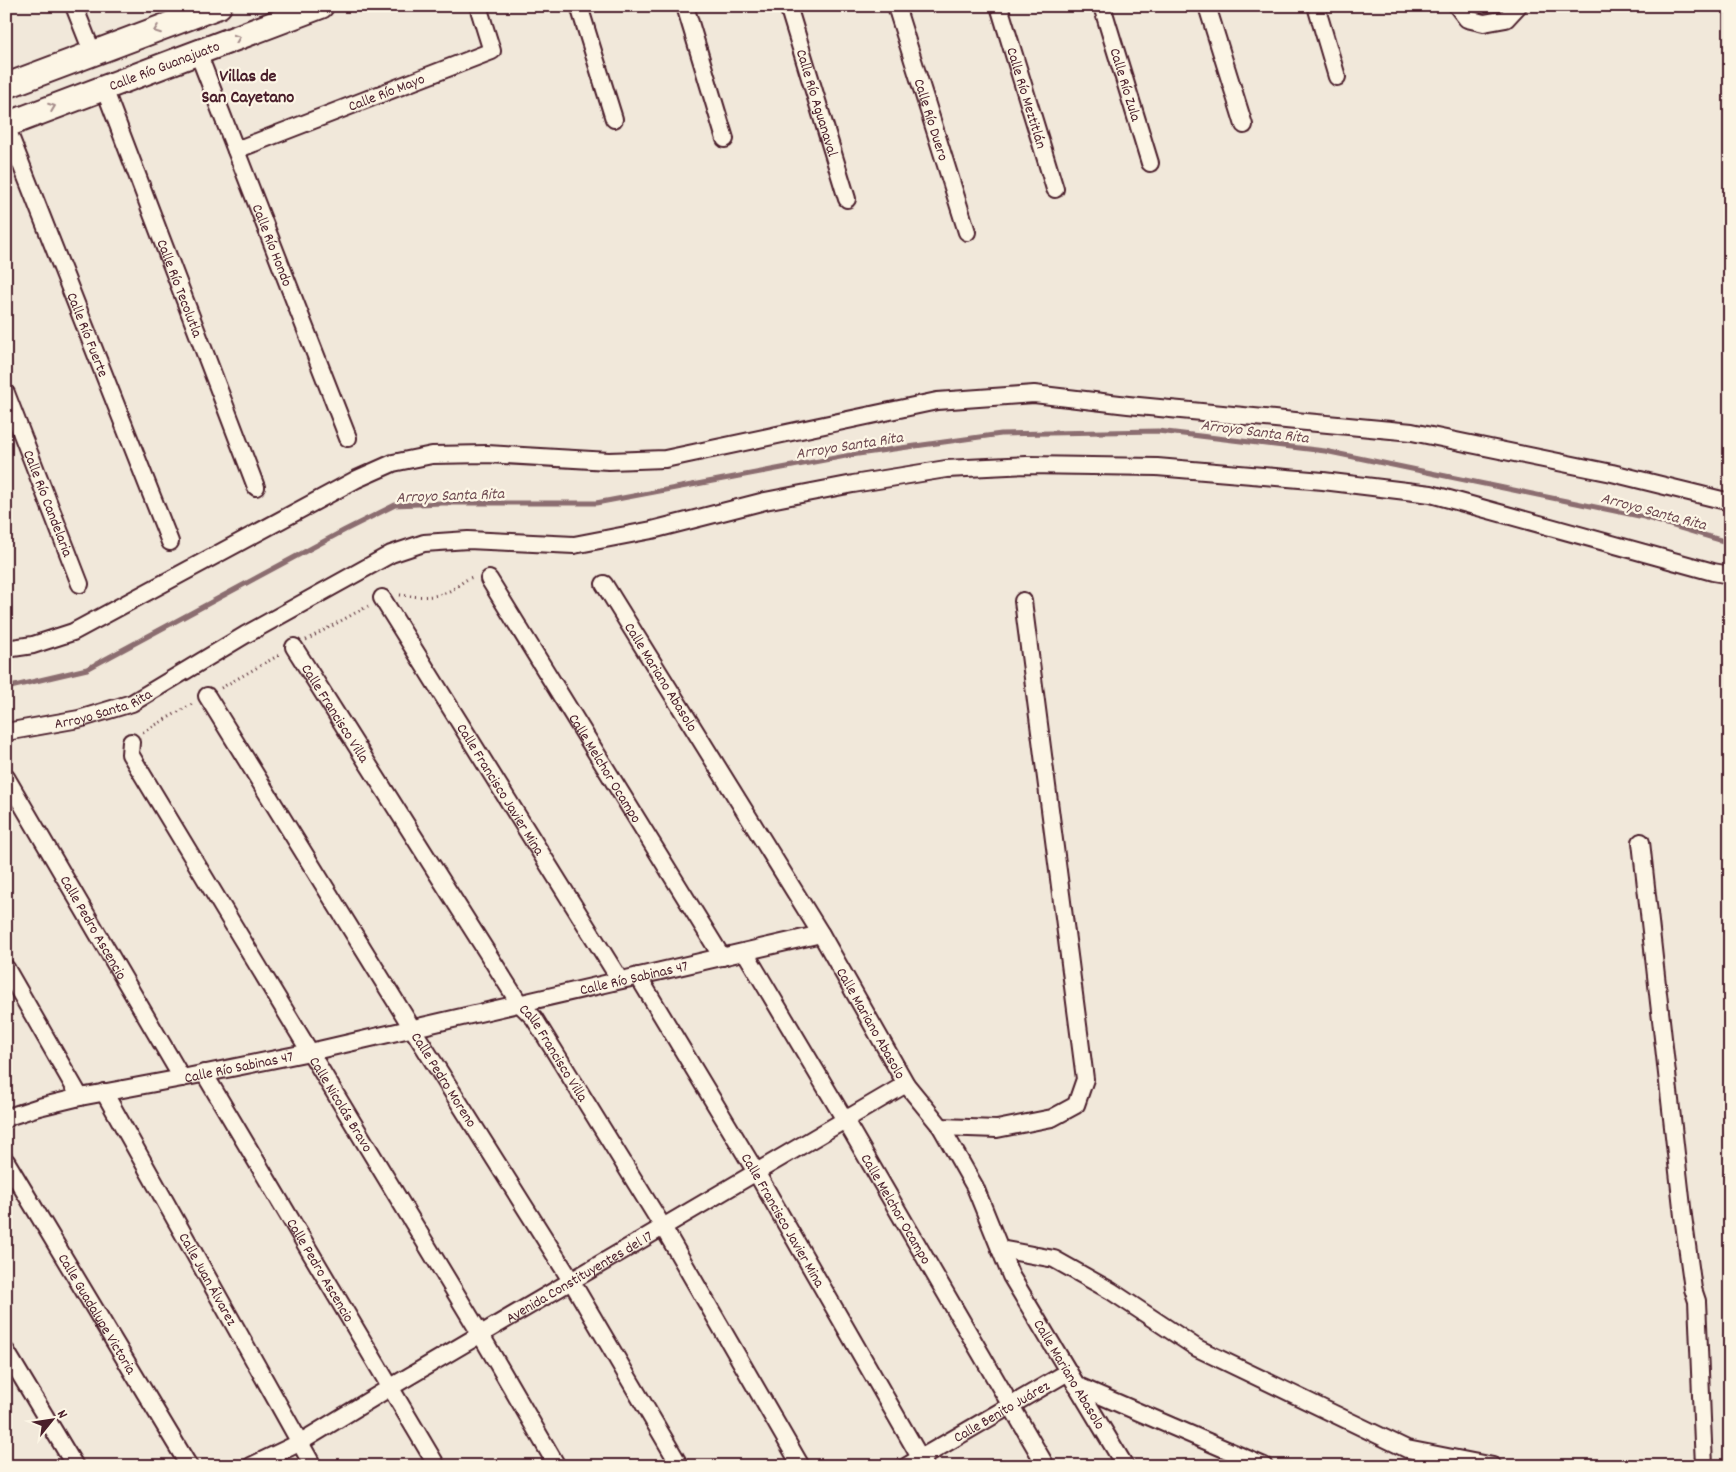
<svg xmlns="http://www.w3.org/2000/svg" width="1736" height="1472" font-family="Dekko,sans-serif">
  <rect width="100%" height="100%" fill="#f1e8da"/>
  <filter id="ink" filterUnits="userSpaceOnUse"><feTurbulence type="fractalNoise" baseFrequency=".02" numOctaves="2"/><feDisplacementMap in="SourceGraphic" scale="10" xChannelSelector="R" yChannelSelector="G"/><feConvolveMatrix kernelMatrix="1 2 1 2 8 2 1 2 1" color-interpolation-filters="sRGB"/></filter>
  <g filter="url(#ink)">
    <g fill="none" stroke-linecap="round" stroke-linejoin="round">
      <path stroke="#8b6d6f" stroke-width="5" d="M6,688L87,669L345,530L395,505L442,503H596L851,455L1001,434L1158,431L1325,451L1644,517L1730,543"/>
      <g stroke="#4a1f2b" stroke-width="20">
        <g id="street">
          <path d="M74,6L93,54"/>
          <path d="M579,6L614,119"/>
          <path d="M685,6L725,139"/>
          <path id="s1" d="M788,6L847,199"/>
          <path id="s2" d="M896,6L967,232"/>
          <path id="s3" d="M999,6L1055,189"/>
          <path id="s4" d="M1102,6L1150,163"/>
          <path d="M1207,6L1244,125"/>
          <path d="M1316,6L1337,77"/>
          <path d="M1457,6L1467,19L1484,23L1506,19L1518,6"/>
          <path id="s5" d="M198,53L348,438"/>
          <path id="s6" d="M104,88L256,487"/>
          <path id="s7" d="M6,126L170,542"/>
          <path id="s8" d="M236,150L492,51L478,6"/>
          <path id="s9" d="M6,393L80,584"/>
          <path id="s10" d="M489,579L722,957"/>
          <path id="s11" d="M604,584L821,934L906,1084L941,1127L975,1187L1011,1276L1125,1466"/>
          <path id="s12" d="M382,598L620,980"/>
          <path id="s13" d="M294,647L519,1003L534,1018L663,1227L801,1466"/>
          <path d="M6,649L33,645L73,632L357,479L393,463L432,455L487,454L609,461L665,459L937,401L1034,394L1128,405L1412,432L1612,473L1730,502"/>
          <path id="s14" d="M207,696L412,1028L572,1282L680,1466"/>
          <path id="s15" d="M6,732L79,719L132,703L245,635L391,554L424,543L468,540L574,545L652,530L765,501L853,484L946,469L1027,465L1157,467L1323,481L1431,494L1713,572L1730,575"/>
          <path id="s16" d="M131,742L130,754L481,1335L557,1466"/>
          <path id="s17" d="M6,777L182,1078"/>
          <path d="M1641,842L1683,1216L1693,1289L1697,1301L1704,1466"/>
          <path id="s18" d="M745,952L845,1120L1046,1466"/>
          <path d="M6,968L80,1097"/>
          <path id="s19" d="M638,976L756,1172L925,1466"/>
          <path id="s20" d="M204,1073L437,1466"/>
          <path id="s21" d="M104,1092L313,1466"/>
          <path id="s22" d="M6,1119L11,1116L39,1107L80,1097L182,1078L310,1052L821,934"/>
          <path d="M941,1127L997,1129L1052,1118L1076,1105L1085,1079L1023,601"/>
          <path id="s23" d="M6,1161L189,1466"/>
          <path d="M1000,1249L1054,1259L1111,1291L1197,1348L1407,1449L1493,1466"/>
          <path d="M6,1351L75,1466"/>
          <path d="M1076,1385L1264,1466"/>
          <path id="s24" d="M251,1466L299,1443L391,1387L906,1084"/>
          <path id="s25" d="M907,1466L1068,1372"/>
        </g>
      </g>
      <g stroke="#4a1f2b" stroke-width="28">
        <g id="secondary">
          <path d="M6,86L219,6"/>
          <path id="s26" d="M6,125L321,6"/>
        </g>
      </g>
      <g stroke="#4a1f2b" stroke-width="3" stroke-dasharray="1 4" stroke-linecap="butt">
        <path d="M400,595C419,597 436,599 453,589C460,585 465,579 473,577"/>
        <path d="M306,640L368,606"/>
        <path d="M221,688L281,654"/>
        <path d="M143,732L194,703"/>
      </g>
      <use href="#street" stroke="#fcf5e5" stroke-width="16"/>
      <use href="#secondary" stroke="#fcf5e5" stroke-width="24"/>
    </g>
    <defs><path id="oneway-chevron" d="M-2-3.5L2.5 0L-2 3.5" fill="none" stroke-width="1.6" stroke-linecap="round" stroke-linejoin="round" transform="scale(1.25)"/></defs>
    <g stroke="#a38a88">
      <use href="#oneway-chevron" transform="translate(157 30) rotate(159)"/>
      <use href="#oneway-chevron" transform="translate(237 38) rotate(-21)"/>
      <use href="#oneway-chevron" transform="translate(52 107) rotate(-21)"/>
    </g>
  </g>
  <g text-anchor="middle" stroke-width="4.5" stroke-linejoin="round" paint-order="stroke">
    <g font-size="15" fill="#4a1f2b" stroke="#fcf5e5">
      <text dy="5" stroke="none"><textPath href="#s26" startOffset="169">Calle Río Guanajuato</textPath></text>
      <text dy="5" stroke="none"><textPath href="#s4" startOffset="82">Calle Río Zula</textPath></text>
      <text dy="5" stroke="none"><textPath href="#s8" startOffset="161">Calle Río Mayo</textPath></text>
      <text dy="5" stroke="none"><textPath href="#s3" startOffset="96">Calle Río Meztitlán</textPath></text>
      <text dy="5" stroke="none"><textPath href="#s1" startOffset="101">Calle Río Aguanaval</textPath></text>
      <text dy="5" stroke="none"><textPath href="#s2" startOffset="119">Calle Río Duero</textPath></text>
      <text dy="5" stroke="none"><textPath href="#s5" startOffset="206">Calle Río Hondo</textPath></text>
      <text dy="5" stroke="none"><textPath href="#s6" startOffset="214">Calle Río Tecolutla</textPath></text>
      <text dy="5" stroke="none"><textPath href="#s7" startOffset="224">Calle Río Fuerte</textPath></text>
      <text dy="5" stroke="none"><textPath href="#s9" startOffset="118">Calle Río Candelaria</textPath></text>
      <text dy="5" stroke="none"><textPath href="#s11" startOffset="109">Calle Mariano Abasolo</textPath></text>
      <text dy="5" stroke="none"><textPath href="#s15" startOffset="100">Arroyo Santa Rita</textPath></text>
      <text dy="5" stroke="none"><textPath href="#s13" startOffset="78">Calle Francisco Villa</textPath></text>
      <text dy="5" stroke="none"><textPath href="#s10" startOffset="222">Calle Melchor Ocampo</textPath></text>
      <text dy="5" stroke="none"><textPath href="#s12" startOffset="225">Calle Francisco Javier Mina</textPath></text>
      <text dy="5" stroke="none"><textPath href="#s17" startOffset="174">Calle Pedro Ascencio</textPath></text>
      <text dy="5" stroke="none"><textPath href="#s22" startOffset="644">Calle Río Sabinas 47</textPath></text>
      <text dy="5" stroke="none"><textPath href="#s11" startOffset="514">Calle Mariano Abasolo</textPath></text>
      <text dy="5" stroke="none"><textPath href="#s13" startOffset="482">Calle Francisco Villa</textPath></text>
      <text dy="5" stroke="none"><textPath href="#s22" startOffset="239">Calle Río Sabinas 47</textPath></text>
      <text dy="5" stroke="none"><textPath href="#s14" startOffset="451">Calle Pedro Moreno</textPath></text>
      <text dy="5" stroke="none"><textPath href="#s16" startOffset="421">Calle Nicolás Bravo</textPath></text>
      <text dy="5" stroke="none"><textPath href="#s18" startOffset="298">Calle Melchor Ocampo</textPath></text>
      <text dy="5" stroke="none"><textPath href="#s19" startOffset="284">Calle Francisco Javier Mina</textPath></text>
      <text dy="5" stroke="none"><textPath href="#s20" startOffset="229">Calle Pedro Ascencio</textPath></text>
      <text dy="5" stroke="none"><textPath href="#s24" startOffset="379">Avenida Constituyentes del 17</textPath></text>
      <text dy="5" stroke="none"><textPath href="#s21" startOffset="214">Calle Juan Álvarez</textPath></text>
      <text dy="5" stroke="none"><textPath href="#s23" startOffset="178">Calle Guadalupe Victoria</textPath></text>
      <text dy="5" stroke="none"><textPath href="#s11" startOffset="919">Calle Mariano Abasolo</textPath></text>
      <text dy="5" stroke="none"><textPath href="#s25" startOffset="109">Calle Benito Juárez</textPath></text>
    </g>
    <g font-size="16" font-style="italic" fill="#704c53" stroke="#fcf5e5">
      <text transform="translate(1255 430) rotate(7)" y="6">Arroyo Santa Rita</text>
      <text transform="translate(849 444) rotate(-9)" y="6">Arroyo Santa Rita</text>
      <text transform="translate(450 494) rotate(-2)" y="6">Arroyo Santa Rita</text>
      <text transform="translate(1654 510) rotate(15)" y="6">Arroyo Santa Rita</text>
    </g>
    <g font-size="18" font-weight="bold" fill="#4a1f2b" stroke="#fcf5e5">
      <text x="248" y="81">Villas de<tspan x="248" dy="21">San Cayetano</tspan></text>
    </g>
  </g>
  <rect width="1736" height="1472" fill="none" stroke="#fcf5e5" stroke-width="25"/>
  <rect x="12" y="12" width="1711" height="1447" fill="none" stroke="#4a1f2b" stroke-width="2" filter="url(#ink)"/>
  <g transform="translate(52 1420) rotate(60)" stroke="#fcf5e5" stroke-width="4" paint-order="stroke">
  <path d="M0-4L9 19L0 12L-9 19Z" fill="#4a1f2b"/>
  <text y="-8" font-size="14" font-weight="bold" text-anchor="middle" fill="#4a1f2b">N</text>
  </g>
</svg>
